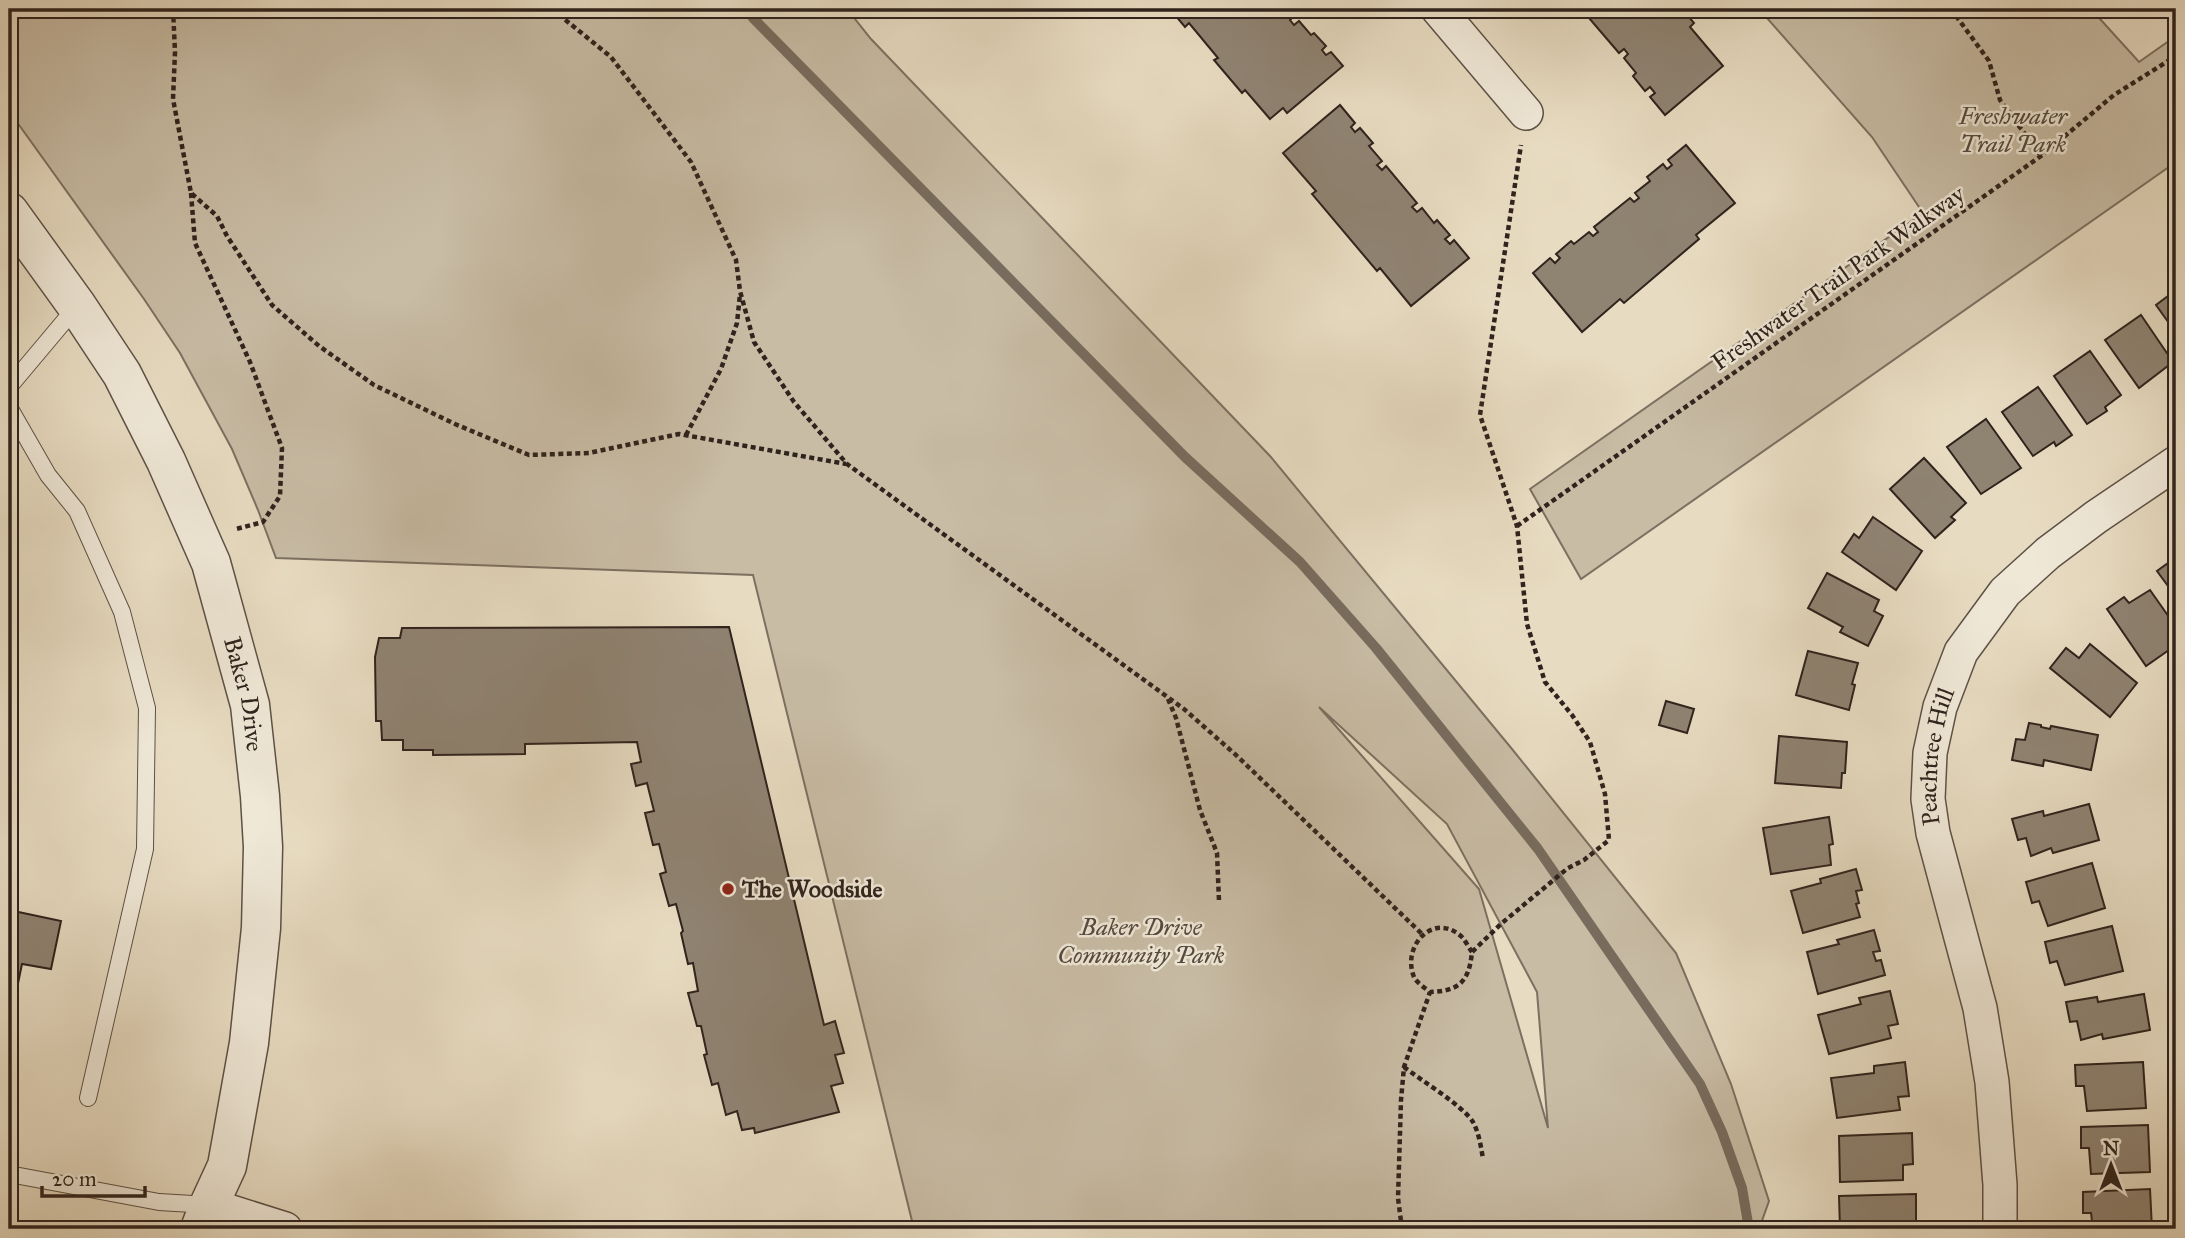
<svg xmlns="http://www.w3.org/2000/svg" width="2185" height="1238" font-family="'IM FELL Great Primer',serif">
  <rect width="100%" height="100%" fill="#e7dbc1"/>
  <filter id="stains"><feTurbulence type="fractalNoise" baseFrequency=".00286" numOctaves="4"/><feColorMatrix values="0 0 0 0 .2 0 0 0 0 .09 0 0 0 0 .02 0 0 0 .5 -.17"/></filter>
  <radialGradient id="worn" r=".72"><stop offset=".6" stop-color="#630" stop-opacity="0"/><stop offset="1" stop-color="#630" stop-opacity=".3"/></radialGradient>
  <g fill="#c8bca5" stroke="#7c7061" stroke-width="2" fill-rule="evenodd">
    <path d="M9,9H847L871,39L1270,456L1512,749L1676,953L1731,1084L1769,1201L1759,1229H914L753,575L276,558L258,510L232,449L180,353L144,299L9,111ZM1319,707L1447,824L1537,992L1548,1128L1479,889Z"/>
    <path d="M1759,9H2091L2139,62L2176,36V162L1581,579L1530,489L1923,213L1872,137Z"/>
  </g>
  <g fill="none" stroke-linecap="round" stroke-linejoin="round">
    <path stroke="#786c5e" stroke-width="10" d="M749,9L753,18L1185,457L1300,562L1376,648L1538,849L1700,1084L1722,1132L1742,1188L1749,1229"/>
  </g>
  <g fill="#8f8372" stroke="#2f231d" stroke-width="2">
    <path d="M1170,9H1289L1294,16L1290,20L1294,25L1299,21L1311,35L1314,33L1326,46L1322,50L1326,55L1331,52L1343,66L1287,113L1283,108L1270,119L1245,90L1242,93L1214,60L1218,58L1189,23L1185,27Z"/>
    <path d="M1590,9H1682L1694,23L1690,27L1723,66L1665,115L1650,97L1655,93L1650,87L1645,91L1633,76L1636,73L1624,58L1628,54L1624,49L1619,53L1589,18L1594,13Z"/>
    <path d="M1340,105L1355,123L1351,127L1355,132L1360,128L1373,143L1369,146L1382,161L1377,165L1382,170L1386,166L1417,203L1412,207L1417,212L1422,208L1434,223L1437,220L1450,235L1445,239L1450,244L1454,240L1469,258L1411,306L1380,268L1377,271L1312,194L1316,191L1283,153Z"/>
    <path d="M1686,145L1735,203L1696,235L1699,239L1624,303L1620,299L1582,332L1533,273L1550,258L1555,263L1560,258L1556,254L1571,241L1574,244L1589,232L1593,236L1598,232L1594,227L1630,198L1634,202L1639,198L1635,193L1650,181L1647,177L1663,164L1667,169L1672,165L1668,160Z"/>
    <path d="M2176,290V333L2156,305Z"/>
    <path d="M2141,315L2173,362L2139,388L2105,340Z"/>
    <path d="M2090,351L2121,395L2105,407L2107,411L2087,424L2054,376Z"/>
    <path d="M2038,387L2072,435L2056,446L2054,442L2033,456L2002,412Z"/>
    <path d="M1986,419L2021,468L1981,494L1947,447Z"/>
    <path d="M1924,458L1966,503L1951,517L1955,520L1935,538L1890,489Z"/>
    <path d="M1873,517L1922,551L1896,590L1842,552L1854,534L1859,538Z"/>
    <path d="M2175,558L2176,560V597L2157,571Z"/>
    <path d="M1827,573L1879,600L1874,611L1883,616L1868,646L1840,632L1843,627L1808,608Z"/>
    <path d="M2150,590L2176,627V645L2146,666L2107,609L2124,597L2129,603Z"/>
    <path d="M729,627L824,1025L835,1021L844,1053L835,1055L843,1083L831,1086L839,1112L755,1133L754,1128L742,1130L737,1111L726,1115L718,1083L712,1085L704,1055L707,1054L701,1026H697L688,993L698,991L693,963L688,964L681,933L683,931L676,904L669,906L660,874L666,872L659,844L653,845L645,813L654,811L647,783L636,786L631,764L641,762L637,742L525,744V754L433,755V750H403V740H382L381,721H376L375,657L379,638H400L402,628Z"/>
    <path d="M2090,644L2137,683L2110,717L2050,668L2066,648L2079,658Z"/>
    <path d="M1808,651L1858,663L1852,684L1855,685L1849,710L1796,695Z"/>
    <path d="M1666,701L1694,709L1687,733L1659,725Z"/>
    <path d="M2029,723L2041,725V727L2050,729L2051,726L2098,735L2091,770L2044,760L2043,766L2012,760L2016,739L2025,740Z"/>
    <path d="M1779,736L1847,742L1845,773H1842L1841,788L1775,783Z"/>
    <path d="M2089,804L2099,840L2053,853L2051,848L2031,856L2026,838L2018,840L2012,819L2043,811L2044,816Z"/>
    <path d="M1829,817L1833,844L1829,845L1831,865L1771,874L1763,828Z"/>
    <path d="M2092,863L2105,908L2048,926L2039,901L2032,903L2026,882Z"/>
    <path d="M1856,869L1862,890L1856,891L1859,903L1856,904L1860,917L1803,933L1791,891L1821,883L1820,879Z"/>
    <path d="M9,910L61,921L51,969L22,964L9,1027Z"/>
    <path d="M2112,926L2123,971L2065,985L2057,961L2050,963L2045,942Z"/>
    <path d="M1874,930L1880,951L1873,952L1876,961L1881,960L1885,975L1818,994L1807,952L1839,944L1837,940Z"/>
    <path d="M1890,991L1898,1024L1888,1026L1891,1038L1829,1054L1818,1015L1861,1004L1859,998Z"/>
    <path d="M2144,994L2150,1030L2103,1039L2102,1034L2081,1040L2077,1021L2070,1022L2066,1002L2097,997L2098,1002Z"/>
    <path d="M1905,1062L1909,1096L1898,1097L1900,1110L1837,1118L1831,1078L1874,1073V1066Z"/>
    <path d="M2143,1062L2146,1108L2087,1111L2084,1086H2076L2075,1065Z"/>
    <path d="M2148,1125L2150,1172L2091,1174L2089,1148H2081V1127Z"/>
    <path d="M1912,1133L1913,1164L1903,1165V1180L1840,1182L1839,1136Z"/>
    <path d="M2150,1189L2152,1229H2093L2091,1213H2083V1192Z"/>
    <path d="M1916,1194V1226H1911L1912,1229H1840L1839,1196Z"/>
  </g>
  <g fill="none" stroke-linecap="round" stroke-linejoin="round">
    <g stroke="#5d5146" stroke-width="18">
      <g id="service">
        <path d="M9,387L77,306"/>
        <path d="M9,407L48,475L77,511L122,612L147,708L145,849L88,1098"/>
        <path d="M9,1174L159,1202L209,1205"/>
      </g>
    </g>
    <g stroke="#5d5146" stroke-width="36">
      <g id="minor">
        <path d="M1438,9L1526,113"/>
        <path d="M209,1205L285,1229"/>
        <path id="s1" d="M2000,1229V1185L1992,1082L1980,1008L1933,833L1928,799L1930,753L1940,707L1961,652L2005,592L2048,553L2096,517L2176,463"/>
      </g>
    </g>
    <g stroke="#5d5146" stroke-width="41">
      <g id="tertiary">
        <path id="s2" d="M9,212L77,306L122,374L166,461L211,563L250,705L260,796L263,847L261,928L249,1043L227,1166L209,1205L200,1229"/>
      </g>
    </g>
    <g stroke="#2f231d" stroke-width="4.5" stroke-dasharray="5 3.5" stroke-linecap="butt">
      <path d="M173,9L175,52L173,99L191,193L217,216L227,236L272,305L319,346L374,385L455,424L529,455L589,453L679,434L846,464"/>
      <path d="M552,9L611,57L691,162L736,260L740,291L754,342L794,402L847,464L1184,709L1236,755L1422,934"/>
      <path d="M1951,9L1989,61L2000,100L2041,156"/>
      <path d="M191,193L195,243L250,362L282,448L280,496L263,522L236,529"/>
      <path d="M686,435L721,369L737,323L740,294"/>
      <path d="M1517,526L2041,156L2114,95L2176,56"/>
      <path d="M1168,699L1176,718L1200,810L1217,853L1219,901"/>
      <path d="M1472,952C1469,948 1466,942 1463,938C1435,910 1401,945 1414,977C1416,982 1425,988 1430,992C1459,991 1469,982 1472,952L1502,923L1568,868L1584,860L1609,840L1605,794L1590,742L1572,715L1545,682L1527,624L1517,526L1480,415L1521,145"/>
      <path d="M1404,1067C1422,1081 1462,1105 1473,1122C1479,1133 1481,1147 1483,1159"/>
      <path d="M1402,1229L1398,1198L1401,1100L1404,1067L1430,992"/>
    </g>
    <use href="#service" stroke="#efe8d7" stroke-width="16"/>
    <use href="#minor" stroke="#efe8d7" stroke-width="33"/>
    <use href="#tertiary" stroke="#efe8d7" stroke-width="38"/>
  </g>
  <circle fill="#8f2418" stroke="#efe8d7" stroke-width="2.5" cx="728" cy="889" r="7"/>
  <g text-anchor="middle" stroke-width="5" stroke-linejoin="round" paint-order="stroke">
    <g font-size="24" font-style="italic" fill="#55493f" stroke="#efe8d7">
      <text x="2013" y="124">Freshwater<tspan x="2013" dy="28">Trail Park</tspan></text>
      <text x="1141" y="935">Baker Drive<tspan x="1141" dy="28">Community Park</tspan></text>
    </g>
    <g font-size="24" fill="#2f231d" stroke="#efe8d7">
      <text transform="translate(1838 278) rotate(-35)" y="8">Freshwater Trail Park Walkway</text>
      <text dy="8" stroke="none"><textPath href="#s2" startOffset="542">Baker Drive</textPath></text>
      <text dy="8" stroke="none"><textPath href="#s1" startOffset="481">Peachtree Hill</textPath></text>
    </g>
    <g font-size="24" font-weight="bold" fill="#2f231d" stroke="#efe8d7" text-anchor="start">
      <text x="742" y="897">The Woodside</text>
    </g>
  </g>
  <rect width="2185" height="1238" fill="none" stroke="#e7dbc1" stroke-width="35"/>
  <rect x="10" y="10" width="2164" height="1217" fill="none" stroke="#2f231d" stroke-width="3.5"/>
  <rect x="18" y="18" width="2150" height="1203" fill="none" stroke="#2f231d" stroke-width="2"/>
  <g transform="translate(2111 1165)" stroke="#efe8d7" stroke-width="5" paint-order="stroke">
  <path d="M0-5L12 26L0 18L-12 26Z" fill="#2f231d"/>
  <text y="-10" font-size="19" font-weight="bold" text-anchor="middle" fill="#2f231d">N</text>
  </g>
  <path d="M42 1186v10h103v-10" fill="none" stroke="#2f231d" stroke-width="3.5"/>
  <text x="52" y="1186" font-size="21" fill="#2f231d" stroke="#efe8d7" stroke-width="5" paint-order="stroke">20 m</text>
  <rect width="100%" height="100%" filter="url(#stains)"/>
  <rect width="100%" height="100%" fill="url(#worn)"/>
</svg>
